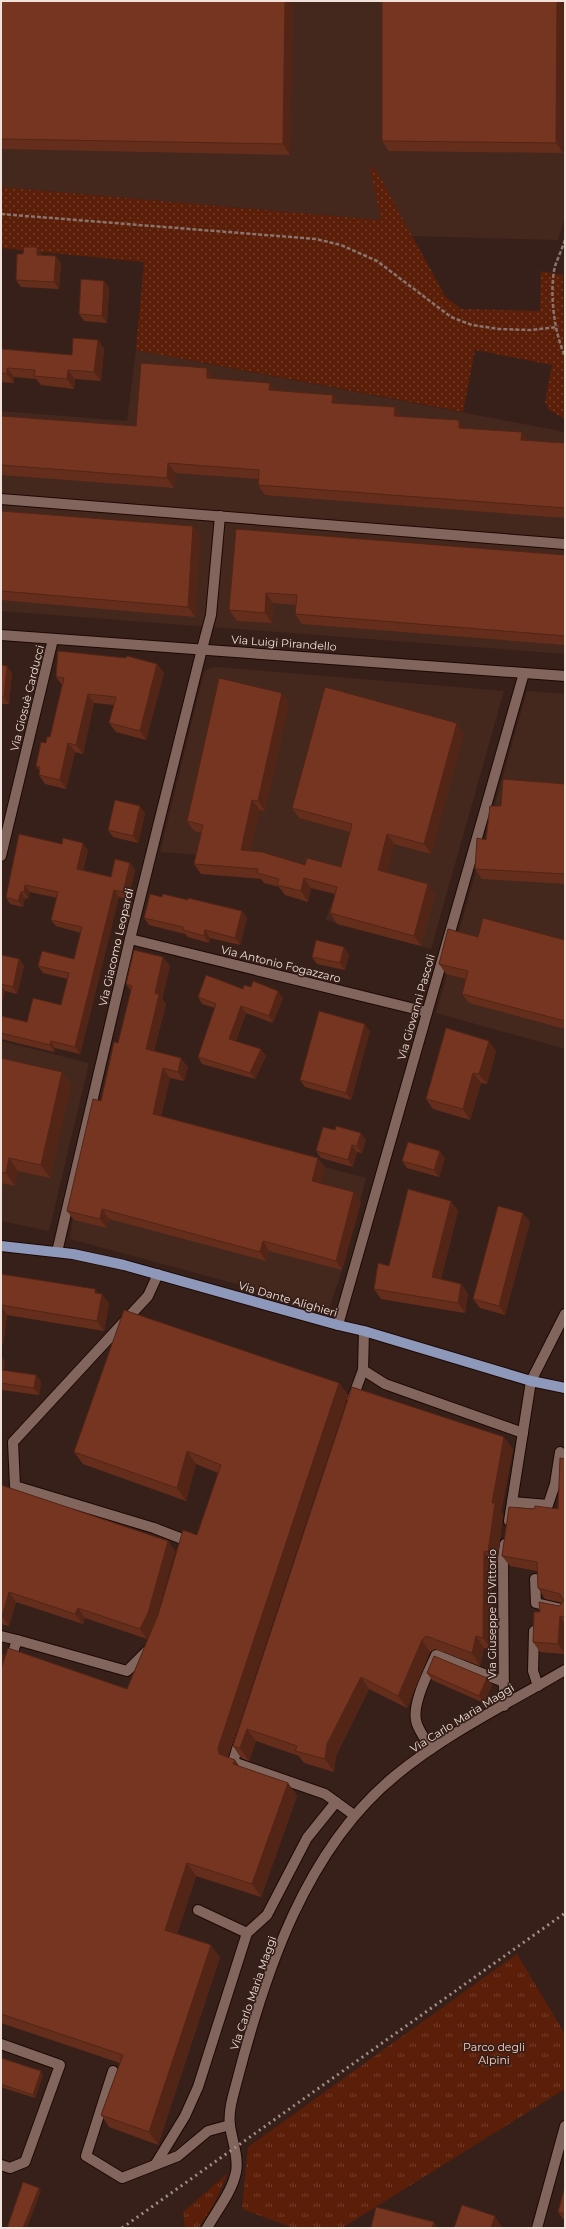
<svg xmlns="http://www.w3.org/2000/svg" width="566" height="2229" font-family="Montserrat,sans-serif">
  <defs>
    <pattern id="grass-dots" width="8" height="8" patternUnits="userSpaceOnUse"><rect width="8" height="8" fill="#5b1e08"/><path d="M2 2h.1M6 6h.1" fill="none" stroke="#733e2b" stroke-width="1.8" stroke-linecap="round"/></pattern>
    <pattern id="park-tufts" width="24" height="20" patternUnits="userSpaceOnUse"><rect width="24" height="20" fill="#5b1e08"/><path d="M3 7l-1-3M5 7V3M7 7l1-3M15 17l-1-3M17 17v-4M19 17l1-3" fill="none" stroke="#733e2b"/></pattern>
  </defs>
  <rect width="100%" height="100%" fill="#372019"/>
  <g fill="#44271d">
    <path d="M1,1H565V217L558,240L412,236L381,220L1,187Z"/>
    <path d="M136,350L565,432V654L1,611V411L127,421Z"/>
    <path d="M218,667L504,691L431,949L325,920L334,897L332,866L160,852L204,672L209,668Z"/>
    <path d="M527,691L565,694V1049L436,1013Z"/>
    <path d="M1,1041L89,1063L49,1231L1,1221Z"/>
    <path d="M194,1132L366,1178L342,1270L329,1309L70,1239L72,1222L93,1138Z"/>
  </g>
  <path fill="url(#grass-dots)" d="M370,167L375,168L445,296L461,309L540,311L541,271L563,275L565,419L549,410L545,402L552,365L475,350L463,412L136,350L144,262L1,248V187L381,220Z"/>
  <g fill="url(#park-tufts)">
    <path d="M517,1954L565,2034V2089L342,2228H294L242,2209L248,2147Z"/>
    <path d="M228,2173L212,2208L198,2228H185L183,2212Z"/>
  </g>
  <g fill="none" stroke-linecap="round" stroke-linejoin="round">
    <g stroke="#1d0904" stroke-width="12">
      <g id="service">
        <path d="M1,499L565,544"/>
        <path d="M202,649L211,615L220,516"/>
        <path d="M158,1274L148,1296L13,1442L15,1486L154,1528L185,1540L183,1549"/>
        <path d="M364,1331L363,1370L385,1384L523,1433"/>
        <path d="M352,1400L363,1370"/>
        <path d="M512,1502L548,1505L555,1484L560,1452"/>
        <path d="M535,1579L536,1603L565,1610"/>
        <path d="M534,1631L533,1671L538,1686"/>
        <path d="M1,1636L17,1640"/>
        <path d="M1,1688L17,1640L127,1671L149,1649"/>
        <path d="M240,1739L233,1762L325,1794L354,1815"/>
        <path d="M431,1749C427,1741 420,1733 417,1724C410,1707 429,1671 436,1655L504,1682"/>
        <path d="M198,1910L247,1933"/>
        <path d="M1,2044L60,2065L25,2162L10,2168L1,2165"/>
        <path d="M113,2071L86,2156L122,2178L178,2156L208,2131L230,2125"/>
        <path d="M155,2165L185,2116L198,2087L247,1933L267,1915L307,1838L336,1802"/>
      </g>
    </g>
    <g stroke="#1d0904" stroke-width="12">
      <g id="minor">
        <path d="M1,635L565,676"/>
        <path d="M1,856L53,639"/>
        <path d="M130,939L427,1012"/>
        <path d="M57,1252L130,939L202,649"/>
        <path d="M338,1325L524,673"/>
        <path d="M509,1521L531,1381L565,1314"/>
        <path d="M504,1706L503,1558L505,1544"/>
        <path d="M207,2228C217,2210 232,2192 236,2172C239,2158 232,2140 230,2126C228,2111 233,2096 237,2081C265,1972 306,1848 396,1775C447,1733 509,1703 565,1670"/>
        <path d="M537,2228L565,2126"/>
      </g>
    </g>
    <g stroke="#1d0904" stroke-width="12">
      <path id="primary" d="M1,1246L73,1254L124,1265L338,1325L364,1331L531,1381L565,1388"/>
    </g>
    <g stroke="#89756f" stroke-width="2.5" stroke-dasharray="4 2" stroke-linecap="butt">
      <path d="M1,214L316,239L341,245L377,261L451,317L472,325L499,329L531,330L557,327"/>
      <path d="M565,240C562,249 558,258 555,266C549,292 554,332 565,356"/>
    </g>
    <use href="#service" stroke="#82665d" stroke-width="10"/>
    <use href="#minor" stroke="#82665d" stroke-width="10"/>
    <use href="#primary" stroke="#8e98bb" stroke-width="10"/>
    <path stroke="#a18e88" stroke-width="3" stroke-dasharray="2 4" stroke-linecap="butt" d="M122,2228L565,1913"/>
  </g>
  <g fill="#652e1c">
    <path d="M1,1H293L290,155L1,149Z"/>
    <path d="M382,1H564L563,153L389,151L382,141Z"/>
    <path d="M37,247L42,255L61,263L59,289L21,287L16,280L23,254Z"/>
    <path d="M104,281L109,288L107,323L84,321L79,314Z"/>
    <path d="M98,340L104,349L101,381L75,379L74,389L41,385L36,379L14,377V383L1,382V349L72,355Z"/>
    <path d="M207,368L214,379L275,390L333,395L339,403L395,407L401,416L465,428L522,432L528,441L565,443V518L265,495L258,485V479L175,473L174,488L1,475V416L136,426Z"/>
    <path d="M1,511L193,526L200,537L195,617L1,600Z"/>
    <path d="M236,529L565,555V645L302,624L295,614L296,605L273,603L272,623L237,621L229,610Z"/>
    <path d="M157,664L164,673L146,740L116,732L109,723L114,705L94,703L83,754L75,752L66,789L45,784L39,775L40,771L36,766L46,743L50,737L62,685L56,677Z"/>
    <path d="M1,665L7,666L12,673L9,704H1Z"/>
    <path d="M282,693L289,703L265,811L260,810L250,851L305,865L341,867L350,832L299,818L292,808L464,733L431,854L394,844L387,872L435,894L421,946L337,924L330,913L335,894L311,888L308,902L285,895L279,887L264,883L261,879L201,874L194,864L201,833L194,831L187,821Z"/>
    <path d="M565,784V884L482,879L475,869L486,840L501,806Z"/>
    <path d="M145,813L138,843L113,837L108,830Z"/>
    <path d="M62,844L88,850L83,870L111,877L130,863L135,870L128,899L119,897L80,1054L55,1048L54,1052L1,1039V1016L27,1022L61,1005L68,979L43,973L38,966L74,959L81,933L56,926L51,920L57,898L30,892L28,899L25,898L23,907L10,904L6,897Z"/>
    <path d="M162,897L188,900L242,911L247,918L240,945L210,938L209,943L188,937L185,934L149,925L144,918Z"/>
    <path d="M478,937L565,940V1029L469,1003L462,994L466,979L446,974L439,964Z"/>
    <path d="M349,954L345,970L317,964L312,957Z"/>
    <path d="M1,955L19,959L24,966L17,994L5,991L1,1005Z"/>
    <path d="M170,966L162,999L166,1004L154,1051L188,1067L184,1081L170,1078L161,1116L325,1167L320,1183L361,1202L342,1270L269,1251L266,1261L109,1219L107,1228L74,1220L67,1211L101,1101L118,1043L131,991L126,984Z"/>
    <path d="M243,989L283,998L273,1023L246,1013L236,1041L266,1056L255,1079L202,1064L198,1057L215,1008L202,1004L198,997Z"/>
    <path d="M370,1031L351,1100L305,1087L300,1080Z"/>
    <path d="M496,1051L487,1084L481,1083L470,1120L433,1109L426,1099Z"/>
    <path d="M1,1058L62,1072L71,1085L50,1178L18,1171L15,1186L1,1183Z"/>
    <path d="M366,1140L362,1153L357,1152L353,1167L321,1158L316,1151Z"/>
    <path d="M445,1158L439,1177L407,1168L402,1161Z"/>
    <path d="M451,1201L458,1211L441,1279L461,1284L468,1294L465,1313L381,1299L374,1289Z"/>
    <path d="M530,1222L505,1315L480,1308L473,1299Z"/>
    <path d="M1,1274L102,1294L109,1304L104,1331L7,1315L3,1344H1Z"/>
    <path d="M1,1356L5,1362L4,1371L36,1375L41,1382L39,1395L2,1390L1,1397Z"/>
    <path d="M339,1383L348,1395L228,1757L240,1767L288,1783L297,1796L261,1897L196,1876L177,1934L220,1957L158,2145L109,2127L101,2115L120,2063L1,2023V1669L127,1689L153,1627L147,1639L85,1618L83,1624L16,1602L9,1626L1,1624V1485L168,1541L175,1551L155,1622L197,1535L218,1473L196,1464L186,1501L83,1464L74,1452Z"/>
    <path d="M352,1387L513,1449L501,1512L503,1515L497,1564L492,1563V1650L484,1648L480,1666L435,1649L430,1652L407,1708L369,1689L336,1756L334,1772L304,1763L299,1756L256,1741L249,1761L241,1758L233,1746Z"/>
    <path d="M565,1459V1654L540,1652L533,1642L540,1612L559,1606L563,1603L545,1599L538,1588L537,1571L510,1566L502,1556L534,1509H558Z"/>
    <path d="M427,1673L487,1678L492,1685L484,1703L432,1680Z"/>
    <path d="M1,2058L43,2075L35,2098L1,2087Z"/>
    <path d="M565,2186V2220L563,2219L558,2212Z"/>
  </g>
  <g fill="#522516">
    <path d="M285,1H293L290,155L283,144Z"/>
    <path d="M557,1H564L563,153L556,143Z"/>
    <path d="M37,247L42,254V262L37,255Z"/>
    <path d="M56,256L61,263L59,289L54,282Z"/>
    <path d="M104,281L109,288L107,323L102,316Z"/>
    <path d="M98,340L104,349L101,381L94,372Z"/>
    <path d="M7,368L14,377V383L7,374Z"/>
    <path d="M207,368L214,378V388L207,378Z"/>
    <path d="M68,370L75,379L74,389L67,379Z"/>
    <path d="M270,383L277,393L269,390Z"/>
    <path d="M333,395L340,405L332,403Z"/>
    <path d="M395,407L402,418L394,416Z"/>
    <path d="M459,420L467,431L459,428Z"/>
    <path d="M522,432L529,442L521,440Z"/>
    <path d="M168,463L175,473L174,488L167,478Z"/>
    <path d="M193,526L200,537L195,617L188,607Z"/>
    <path d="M266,593L273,603L272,623L265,613Z"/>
    <path d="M157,664L164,673L146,740L140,731Z"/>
    <path d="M7,666L12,673L9,704L4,697Z"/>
    <path d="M282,693L289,703L265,811L258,801Z"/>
    <path d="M88,694L94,703L83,754L76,745Z"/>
    <path d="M457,723L464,733L431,854L424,844Z"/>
    <path d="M68,743L75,752L66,789L60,780Z"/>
    <path d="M252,800L260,810L248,861L241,850Z"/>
    <path d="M140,806L145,813L138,843L133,836Z"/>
    <path d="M387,834L394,844L385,880L378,870Z"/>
    <path d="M83,843L88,850L81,875L77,869Z"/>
    <path d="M130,863L135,870L128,899L123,892Z"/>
    <path d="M304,878L311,888L308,902L301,891Z"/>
    <path d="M428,884L435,894L421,946L414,936Z"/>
    <path d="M25,885L30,892L28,899L24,892Z"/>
    <path d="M114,890L119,897L80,1054L75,1047Z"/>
    <path d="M21,892L25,898L23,907L18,901Z"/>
    <path d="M242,911L247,918L240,945L235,938Z"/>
    <path d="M205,930L210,938L209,943L204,936Z"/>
    <path d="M344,947L349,954L345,970L340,963Z"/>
    <path d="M163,957L170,966L162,999L166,1004L152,1059L146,1049L155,993Z"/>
    <path d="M19,959L24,966L17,994L13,987Z"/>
    <path d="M1,986L5,991L1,1005Z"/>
    <path d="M278,991L283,998L273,1023L269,1016Z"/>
    <path d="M241,1006L246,1013L234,1046L229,1039Z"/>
    <path d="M365,1024L370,1031L351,1100L346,1093Z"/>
    <path d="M51,1041L55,1048L54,1052L50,1045Z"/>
    <path d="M489,1041L496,1051L487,1084L479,1074Z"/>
    <path d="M261,1049L266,1056L255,1079L250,1073Z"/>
    <path d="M181,1058L188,1067L184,1081L178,1072Z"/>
    <path d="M163,1068L170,1078L159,1123L153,1114Z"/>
    <path d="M62,1072L71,1085L50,1178L41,1165Z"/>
    <path d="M473,1073L481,1083L470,1120L463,1109Z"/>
    <path d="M361,1133L366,1140L362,1153L357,1146Z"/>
    <path d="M352,1145L357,1152L353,1167L348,1160Z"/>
    <path d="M440,1151L445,1158L439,1177L434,1170Z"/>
    <path d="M9,1158L18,1171L15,1186L6,1173Z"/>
    <path d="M318,1158L325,1167L318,1190L312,1181Z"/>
    <path d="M354,1192L361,1202L342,1270L336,1261Z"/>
    <path d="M451,1201L458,1211L439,1287L432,1277Z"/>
    <path d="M102,1209L109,1219L107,1228L100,1219Z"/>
    <path d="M523,1213L530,1222L505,1315L499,1306Z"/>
    <path d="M263,1241L269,1251L266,1261L260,1252Z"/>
    <path d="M461,1284L468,1294L465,1313L458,1303Z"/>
    <path d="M95,1289L101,1297L102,1294L109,1304L104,1331L97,1321L95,1293Z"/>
    <path d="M1,1306L7,1315L3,1344L1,1342Z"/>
    <path d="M1,1356L5,1362L3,1377L1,1374Z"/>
    <path d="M36,1375L41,1382L39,1395L34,1388Z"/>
    <path d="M339,1383L348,1395L227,1760L219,1754L218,1748Z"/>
    <path d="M504,1437L513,1449L501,1512L503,1515L497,1564L488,1552L492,1503Z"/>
    <path d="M187,1451L196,1464L186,1501L177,1488Z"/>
    <path d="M168,1541L175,1551L155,1624L147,1639L140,1629Z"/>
    <path d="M484,1551L492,1563V1650L483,1638Z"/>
    <path d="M9,1592L16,1602L9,1626L2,1616Z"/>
    <path d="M78,1608L85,1618L83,1624L75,1614Z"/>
    <path d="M560,1616L565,1624V1654L558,1644Z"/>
    <path d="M476,1636L484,1648L480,1666L472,1653Z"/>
    <path d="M422,1640L430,1652L407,1708L398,1696Z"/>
    <path d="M1,1651L5,1656L1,1668Z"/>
    <path d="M361,1677L369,1689L336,1756L334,1772L325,1759L327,1744Z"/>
    <path d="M487,1678L492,1685L484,1703L479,1696Z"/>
    <path d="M247,1729L256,1741L249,1761L240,1748Z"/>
    <path d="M235,1760L244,1773L233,1764Z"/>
    <path d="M288,1783L297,1796L261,1897L252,1884Z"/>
    <path d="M187,1863L196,1876L174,1943L165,1930Z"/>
    <path d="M211,1945L220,1957L158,2145L149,2132Z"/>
    <path d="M41,2071L43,2075L35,2098L33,2095Z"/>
    <path d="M39,2188L41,2191L27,2228H23Z"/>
    <path d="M495,2216L502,2227V2228H491Z"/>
    <path d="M434,2222L438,2228H432Z"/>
  </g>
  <g fill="#753520" stroke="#522516">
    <path d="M1,1H285L283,144L1,139Z"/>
    <path d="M382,1H557L556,143L382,141Z"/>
    <path d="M24,247H37V255L56,256L54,282L16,280L17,254H23Z"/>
    <path d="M81,279L104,281L102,316L79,314Z"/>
    <path d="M73,338L98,340L94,372L68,370L67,379L34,376L35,370L7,368V374L1,373V349L72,355Z"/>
    <path d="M141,363L207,368V378L270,383L269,390L333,395L332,403L395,407L394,416L459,420V428L522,432L521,440L565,443V508L258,485L259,470L168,463L167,478L1,465V416L136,426Z"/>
    <path d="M1,511L193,526L188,607L1,591Z"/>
    <path d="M236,529L565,555V636L295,614L297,595L266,593L265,613L229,610Z"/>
    <path d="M58,651L126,658L127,656L157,664L140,731L109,723L116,697L88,694L76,745L68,743L60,780L39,775L40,767L36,766L41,742L46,743L47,737H50L64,678L56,677Z"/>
    <path d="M1,665L7,666L4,697H1Z"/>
    <path d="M219,678L282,693L258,801L252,800L241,850L262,852L305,865L307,858L341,867L352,824L292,808L325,687L457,723L424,844L387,834L378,870L428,884L414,936L330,913L337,887L304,878L301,891L277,885L279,879L257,873L258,869L194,864L203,825L187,821Z"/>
    <path d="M503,779L565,784V874L475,869L477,838L486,840L490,806H501Z"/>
    <path d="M115,800L140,806L133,836L108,830Z"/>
    <path d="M19,834L62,844L63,838L83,843L77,869L111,877L115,859L130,863L123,892L114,890L75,1047L51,1041L50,1045L1,1033V1016L27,1022L33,998L61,1005L69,973L38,966L42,951L74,959L82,927L51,920L58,892L25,885L24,892H21L18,901L6,897Z"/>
    <path d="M150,894L162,897L163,894L188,900V898L242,911L235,938L205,930L204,936L183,930V927L144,918Z"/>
    <path d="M483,918L565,940V1021L462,994L468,971L439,964L448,929L478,937Z"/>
    <path d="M316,940L344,947L340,963L312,957Z"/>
    <path d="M134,950L163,957L155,993L159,995L146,1049L181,1058L178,1072L163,1068L153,1114L318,1158L312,1181L354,1192L336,1261L263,1241L260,1252L102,1209L100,1219L67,1211L93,1099L101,1101L114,1042L118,1043L132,986L126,984Z"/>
    <path d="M1,955L19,959L13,987L1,984Z"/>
    <path d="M206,975L243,989L244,985L251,987L253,981L278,991L269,1016L241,1006L229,1039L261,1049L250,1073L198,1057L216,1004L198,997Z"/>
    <path d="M319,1011L365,1024L346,1093L300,1080Z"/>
    <path d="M446,1028L489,1041L479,1074L473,1073L463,1109L426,1099Z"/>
    <path d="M1,1058L62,1072L41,1165L9,1158L6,1173L1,1172Z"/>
    <path d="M336,1126L361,1133L357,1146L352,1145L348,1160L316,1151L323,1127L335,1130Z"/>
    <path d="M408,1142L440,1151L434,1170L402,1161Z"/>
    <path d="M408,1189L451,1201L432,1277L461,1284L458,1303L374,1289L378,1263L389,1266Z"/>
    <path d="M498,1206L523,1213L499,1306L473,1299Z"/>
    <path d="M1,1274L95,1289V1293L102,1294L97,1321L1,1305Z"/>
    <path d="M124,1310L339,1383L218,1748L219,1754L235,1760L233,1764L288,1783L252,1884L187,1863L165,1930L211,1945L149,2132L101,2115L123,2055L1,2014V1669L8,1648L127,1689L158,1615L183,1530L197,1535L221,1465L187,1451L177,1488L74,1452Z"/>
    <path d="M1,1370L36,1375L34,1388L1,1383Z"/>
    <path d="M352,1387L504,1437L492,1503H495L488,1552L484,1551L483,1638L476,1636L472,1653L426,1636L422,1640L398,1696L361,1677L327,1744L325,1759L295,1751L297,1746L247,1729L240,1748L233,1746Z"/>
    <path d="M560,1458L565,1459V1617L560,1616L558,1644L533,1642L534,1612H540L539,1602L559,1606L564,1601L560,1594L538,1588L537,1562L502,1556L509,1507L534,1509L535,1506L558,1509Z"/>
    <path d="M1,1485L168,1541L148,1613L140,1629L78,1608L75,1614L9,1592L2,1616H1Z"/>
    <path d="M434,1656L487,1678L479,1696L427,1673Z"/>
    <path d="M1,2058L41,2071L33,2095L1,2084Z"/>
    <path d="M23,2182L39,2188L23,2228H7Z"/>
    <path d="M565,2186V2214L558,2212Z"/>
    <path d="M462,2205L495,2216L491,2228H454Z"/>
    <path d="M376,2207L434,2222L432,2228H371Z"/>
  </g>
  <g text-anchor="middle" stroke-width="3.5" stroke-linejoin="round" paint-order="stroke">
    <g font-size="11" fill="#f1e1db" stroke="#372019">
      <text transform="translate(284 643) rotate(4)" y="4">Via Luigi Pirandello</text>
      <text transform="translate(27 698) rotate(-76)" y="4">Via Giosuè Carducci</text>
      <text transform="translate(116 947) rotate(-77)" y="4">Via Giacomo Leopardi</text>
      <text transform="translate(281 964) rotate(14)" y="4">Via Antonio Fogazzaro</text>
      <text transform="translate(416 1007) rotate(-74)" y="4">Via Giovanni Pascoli</text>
      <text transform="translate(288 1299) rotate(16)" y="4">Via Dante Alighieri</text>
      <text transform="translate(492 1614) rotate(-90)" y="4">Via Giuseppe Di Vittorio</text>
      <text transform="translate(462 1718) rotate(-32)" y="4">Via Carlo Maria Maggi</text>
      <text transform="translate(253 1993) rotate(-71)" y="4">Via Carlo Maria Maggi</text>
    </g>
    <g font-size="11" fill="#f9d0c3" stroke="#372019">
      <text x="494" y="2051">Parco degli<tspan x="494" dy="13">Alpini</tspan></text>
    </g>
  </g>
  <rect width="566" height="2229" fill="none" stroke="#f1e1db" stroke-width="4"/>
</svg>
